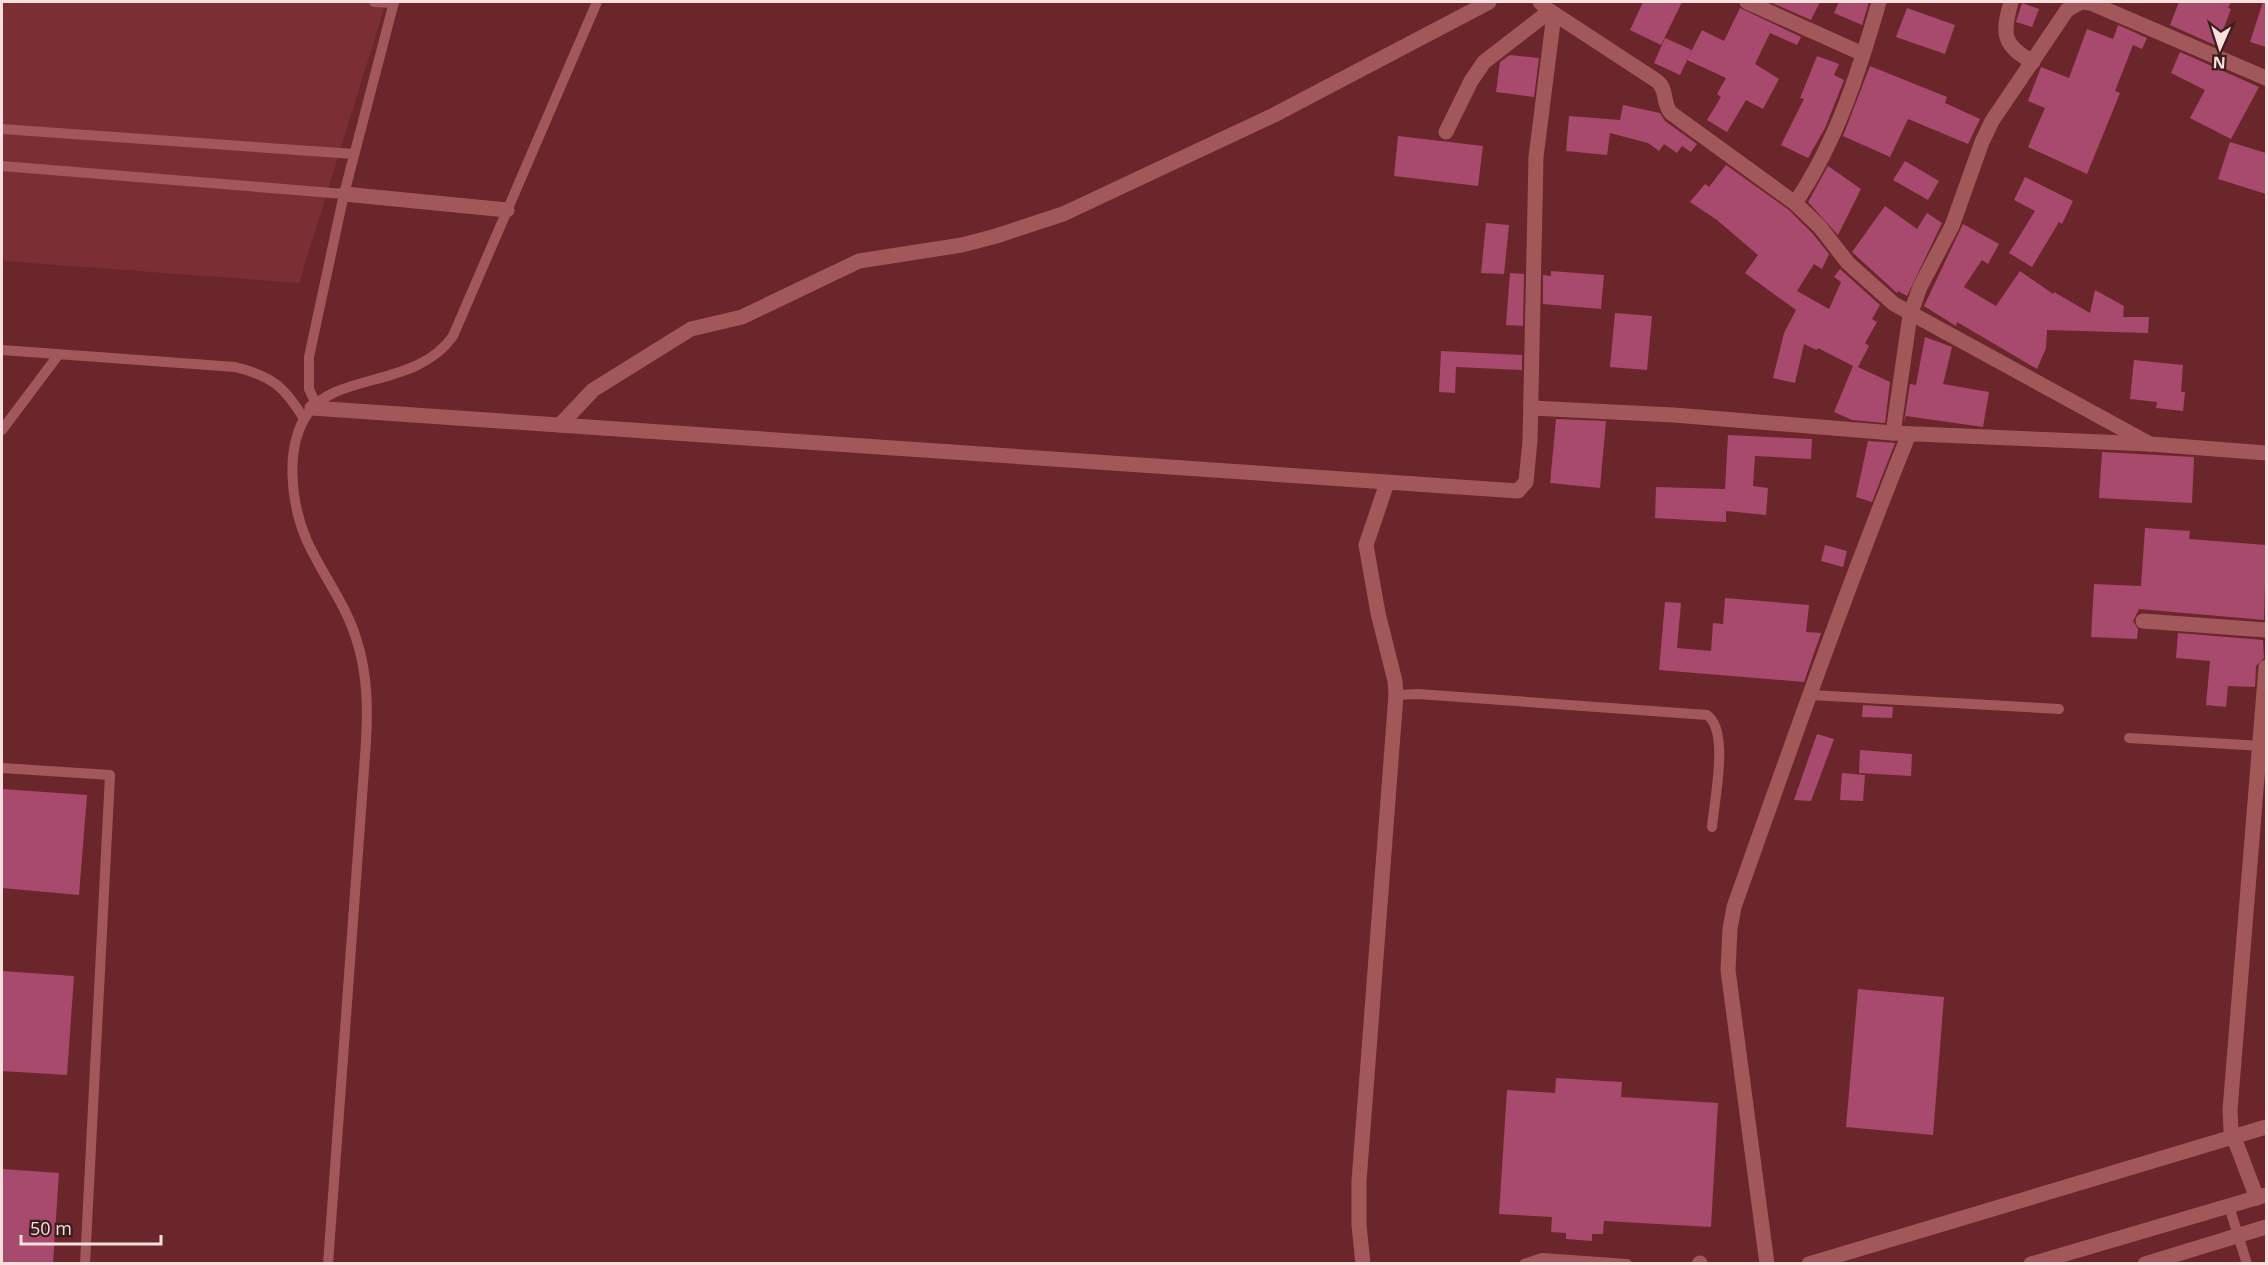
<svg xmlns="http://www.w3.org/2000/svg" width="2268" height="1265" font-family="'Open Sans',sans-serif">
  <rect width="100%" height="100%" fill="#6b262b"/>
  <path fill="#7b2e34" d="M2,2H386L299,283L2,261Z"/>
  <g fill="#a74a6d">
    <path d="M1643,2H1682L1661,45L1630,30Z"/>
    <path d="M1770,2H1820L1811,20Z"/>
    <path d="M1839,2H1869L1862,25L1834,13Z"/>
    <path d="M2179,2H2231L2228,8L2231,9L2217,46L2170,25Z"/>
    <path d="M2263,2H2266V47L2250,42Z"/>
    <path d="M2022,3L2039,9L2032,27L2016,22Z"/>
    <path d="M1740,8L1801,37L1797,45L1770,33L1755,64L1779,79L1763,109L1746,100L1727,132L1707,120L1721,97L1717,94L1726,78L1687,60L1702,30L1724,41Z"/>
    <path d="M1907,8L1955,25L1945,54L1896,37Z"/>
    <path d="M2118,25L2147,38L2142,49L2133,45L2115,91L2120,93L2087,174L2028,147L2045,108L2028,101L2041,67L2069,78L2087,29L2113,39Z"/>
    <path d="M1665,38L1692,50L1680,75L1654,63Z"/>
    <path d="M2180,52L2259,87L2231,139L2190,118L2205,90L2171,73Z"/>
    <path d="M1510,55L1539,58L1534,97L1496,92L1500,62Z"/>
    <path d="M1817,56L1839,64L1834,75L1844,80L1825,128L1808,158L1781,145L1804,99L1800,98Z"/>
    <path d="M1870,66L1947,97L1945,103L1980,119L1968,144L1908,119L1890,157L1843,136Z"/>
    <path d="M1623,105L1660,113L1665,121L1697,144L1691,152L1682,146L1677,153L1664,144L1659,151L1648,143L1610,133L1607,155L1566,151L1569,116L1620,120Z"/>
    <path d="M1398,136L1483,146L1478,186L1394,176Z"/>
    <path d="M2230,142L2266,153V194L2218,179Z"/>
    <path d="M1905,161L1939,181L1928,200L1893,180Z"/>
    <path d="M1726,165L1789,210L1813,234L1829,254L1822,269L1814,264L1797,291L1829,309L1841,282L1834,277L1840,269L1880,305L1872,319L1877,322L1865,343L1869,346L1858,367L1890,382L1885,423L1852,420L1834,412L1853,366L1818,348L1817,350L1804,344L1795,383L1773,378L1784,333L1796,310L1745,273L1758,255L1717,220L1690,202L1705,184L1709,187Z"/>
    <path d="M1828,166L1861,189L1838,235L1808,202Z"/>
    <path d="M2025,177L2073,201L2062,224L2059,222L2032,267L2009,253L2035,211L2014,200Z"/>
    <path d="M1885,206L1917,229L1927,213L1942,223L1907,296L1898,291L1897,293L1852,252Z"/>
    <path d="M1486,223L1509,225L1504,274L1481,273Z"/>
    <path d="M1963,224L1999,244L1988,264L1982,260L1964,287L1996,306L2020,271L2053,294L2054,292L2090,313L2095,290L2124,306L2123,317H2149L2148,333L2047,330L2046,348L2037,369L1957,322L1956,326L1924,306Z"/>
    <path d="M1551,271L1604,275L1601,309L1543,304V275L1551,276Z"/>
    <path d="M1510,273L1524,274L1523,326L1506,325Z"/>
    <path d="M1615,313L1652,316L1647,370L1610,367Z"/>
    <path d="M1925,337L1952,347L1943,384L1989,392L1983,427L1906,416L1904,422L1910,384L1916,385Z"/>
    <path d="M1441,351L1522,355V370L1456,367L1455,393L1439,392Z"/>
    <path d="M2134,360L2183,365L2181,392H2185L2183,411L2156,408L2157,402L2130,399Z"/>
    <path d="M1556,419L1606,421L1600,488L1550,483Z"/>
    <path d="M1728,435L1812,439L1811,459L1755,456L1753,486L1768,488L1766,515L1726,511V522L1655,518L1656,487L1725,489Z"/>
    <path d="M1868,441L1895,443L1872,502L1856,497Z"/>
    <path d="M2102,452L2194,457L2192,503L2099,498Z"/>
    <path d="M2145,528L2190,531L2189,539L2266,545L2264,620L2139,609L2133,621L2138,629L2137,639L2091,637L2094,584L2141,586Z"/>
    <path d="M1825,545L1847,551L1843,567L1821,561Z"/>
    <path d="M1725,598L1809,605L1806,632L1821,633L1804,682L1659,670L1665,602L1681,603L1677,648L1711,651L1713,623L1723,624Z"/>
    <path d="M2178,633L2263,640L2264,658L2256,666L2255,687L2228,686L2226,707L2206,705L2210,661L2176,658Z"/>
    <path d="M1863,705L1893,707L1892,718L1862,717Z"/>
    <path d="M1817,734L1834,739L1811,801L1794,800Z"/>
    <path d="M1860,750L1912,754L1911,776L1859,773Z"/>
    <path d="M1842,773L1865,775L1863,801L1840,800Z"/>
    <path d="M2,789L87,795L79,895L2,888Z"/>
    <path d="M2,971L74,976L67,1075L2,1071Z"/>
    <path d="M1858,989L1944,997L1933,1135L1846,1127Z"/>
    <path d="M1556,1078L1622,1082L1621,1097L1718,1103L1711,1227L1604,1221L1603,1234H1592V1241L1566,1239V1233L1551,1232L1552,1217L1499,1214L1507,1090L1555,1093Z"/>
    <path d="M2,1169L59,1173L53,1263H2Z"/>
  </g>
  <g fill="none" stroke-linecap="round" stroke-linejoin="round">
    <g stroke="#a2585a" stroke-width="10">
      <path d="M374,2L394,3"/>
      <path d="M2,129L354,154"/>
      <path d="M2,166L344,194"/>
      <path d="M2,350L235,367C272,376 285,387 304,419"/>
      <path d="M316,404L309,389V357L344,194L394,2"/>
      <path d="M2,430L59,354"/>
      <path d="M1396,695L1418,694L1707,715C1730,731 1714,801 1712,827"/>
      <path d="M1811,695L2059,709"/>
      <path d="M2129,738L2262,746"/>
      <path d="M2,768L110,775L85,1264"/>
      <path d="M2229,1206L2247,1264"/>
      <path d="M328,1264L365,756C368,716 369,677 356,638C345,603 322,574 307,541C291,504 284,447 308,413C337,372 417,388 453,336L597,2"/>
      <path d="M1524,1264L1542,1258L1627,1264"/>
    </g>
    <g stroke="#a2585a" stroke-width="15">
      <path d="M1540,2L1547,9L1657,81C1668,90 1662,103 1671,113L1795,203L1820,227L1848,263L1894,304L2150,444"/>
      <path d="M1747,2L1863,54"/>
      <path d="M2011,2C2002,34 2002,45 2033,62"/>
      <path d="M1446,132L1471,81L1484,62L1550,11"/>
      <path d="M344,194L507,210"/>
      <path d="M1795,203C1836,143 1859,72 1879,2"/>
      <path d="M312,408L1518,491L1526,482L1530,441L1536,157L1554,14"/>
      <path d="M1532,408L1674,415L1893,433L2150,444L2266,453"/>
      <path d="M560,425L593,390L691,329L742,317L859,261L962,245L996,236L1063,214L1274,115L1489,2"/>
      <path d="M1893,433L1910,315L1920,287L1952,226L1982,142L1992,121L2067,10L2081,2L2091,3L2266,78"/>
      <path d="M2143,621L2266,630"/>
      <path d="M2257,1198L2231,1130L2230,1110L2266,667"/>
      <path d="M1363,1264L1359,1225V1181L1396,695L1395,681L1378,613L1366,545L1387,483"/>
      <path d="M1699,1264L1700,1263"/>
      <path d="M1767,1264L1728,970L1730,929L1734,907C1790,749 1846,590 1909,434"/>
      <path d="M1809,1264L2266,1127"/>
    </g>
    <g stroke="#a2585a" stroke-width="15">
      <path d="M2031,1264L2266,1195"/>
      <path d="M2145,1264L2266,1227"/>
    </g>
  </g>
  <rect width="2268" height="1265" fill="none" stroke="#f9dfde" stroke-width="6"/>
  <g transform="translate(2220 48) rotate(183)" stroke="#3c1c1d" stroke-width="4.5" paint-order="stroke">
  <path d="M0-4.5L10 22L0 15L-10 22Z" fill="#f9dfde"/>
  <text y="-9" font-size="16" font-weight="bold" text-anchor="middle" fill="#f9dfde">N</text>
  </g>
  <path d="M21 1235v9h140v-9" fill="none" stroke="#f9dfde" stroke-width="3"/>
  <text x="30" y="1235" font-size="18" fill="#f9dfde" stroke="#3c1c1d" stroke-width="4.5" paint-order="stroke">50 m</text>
</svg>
